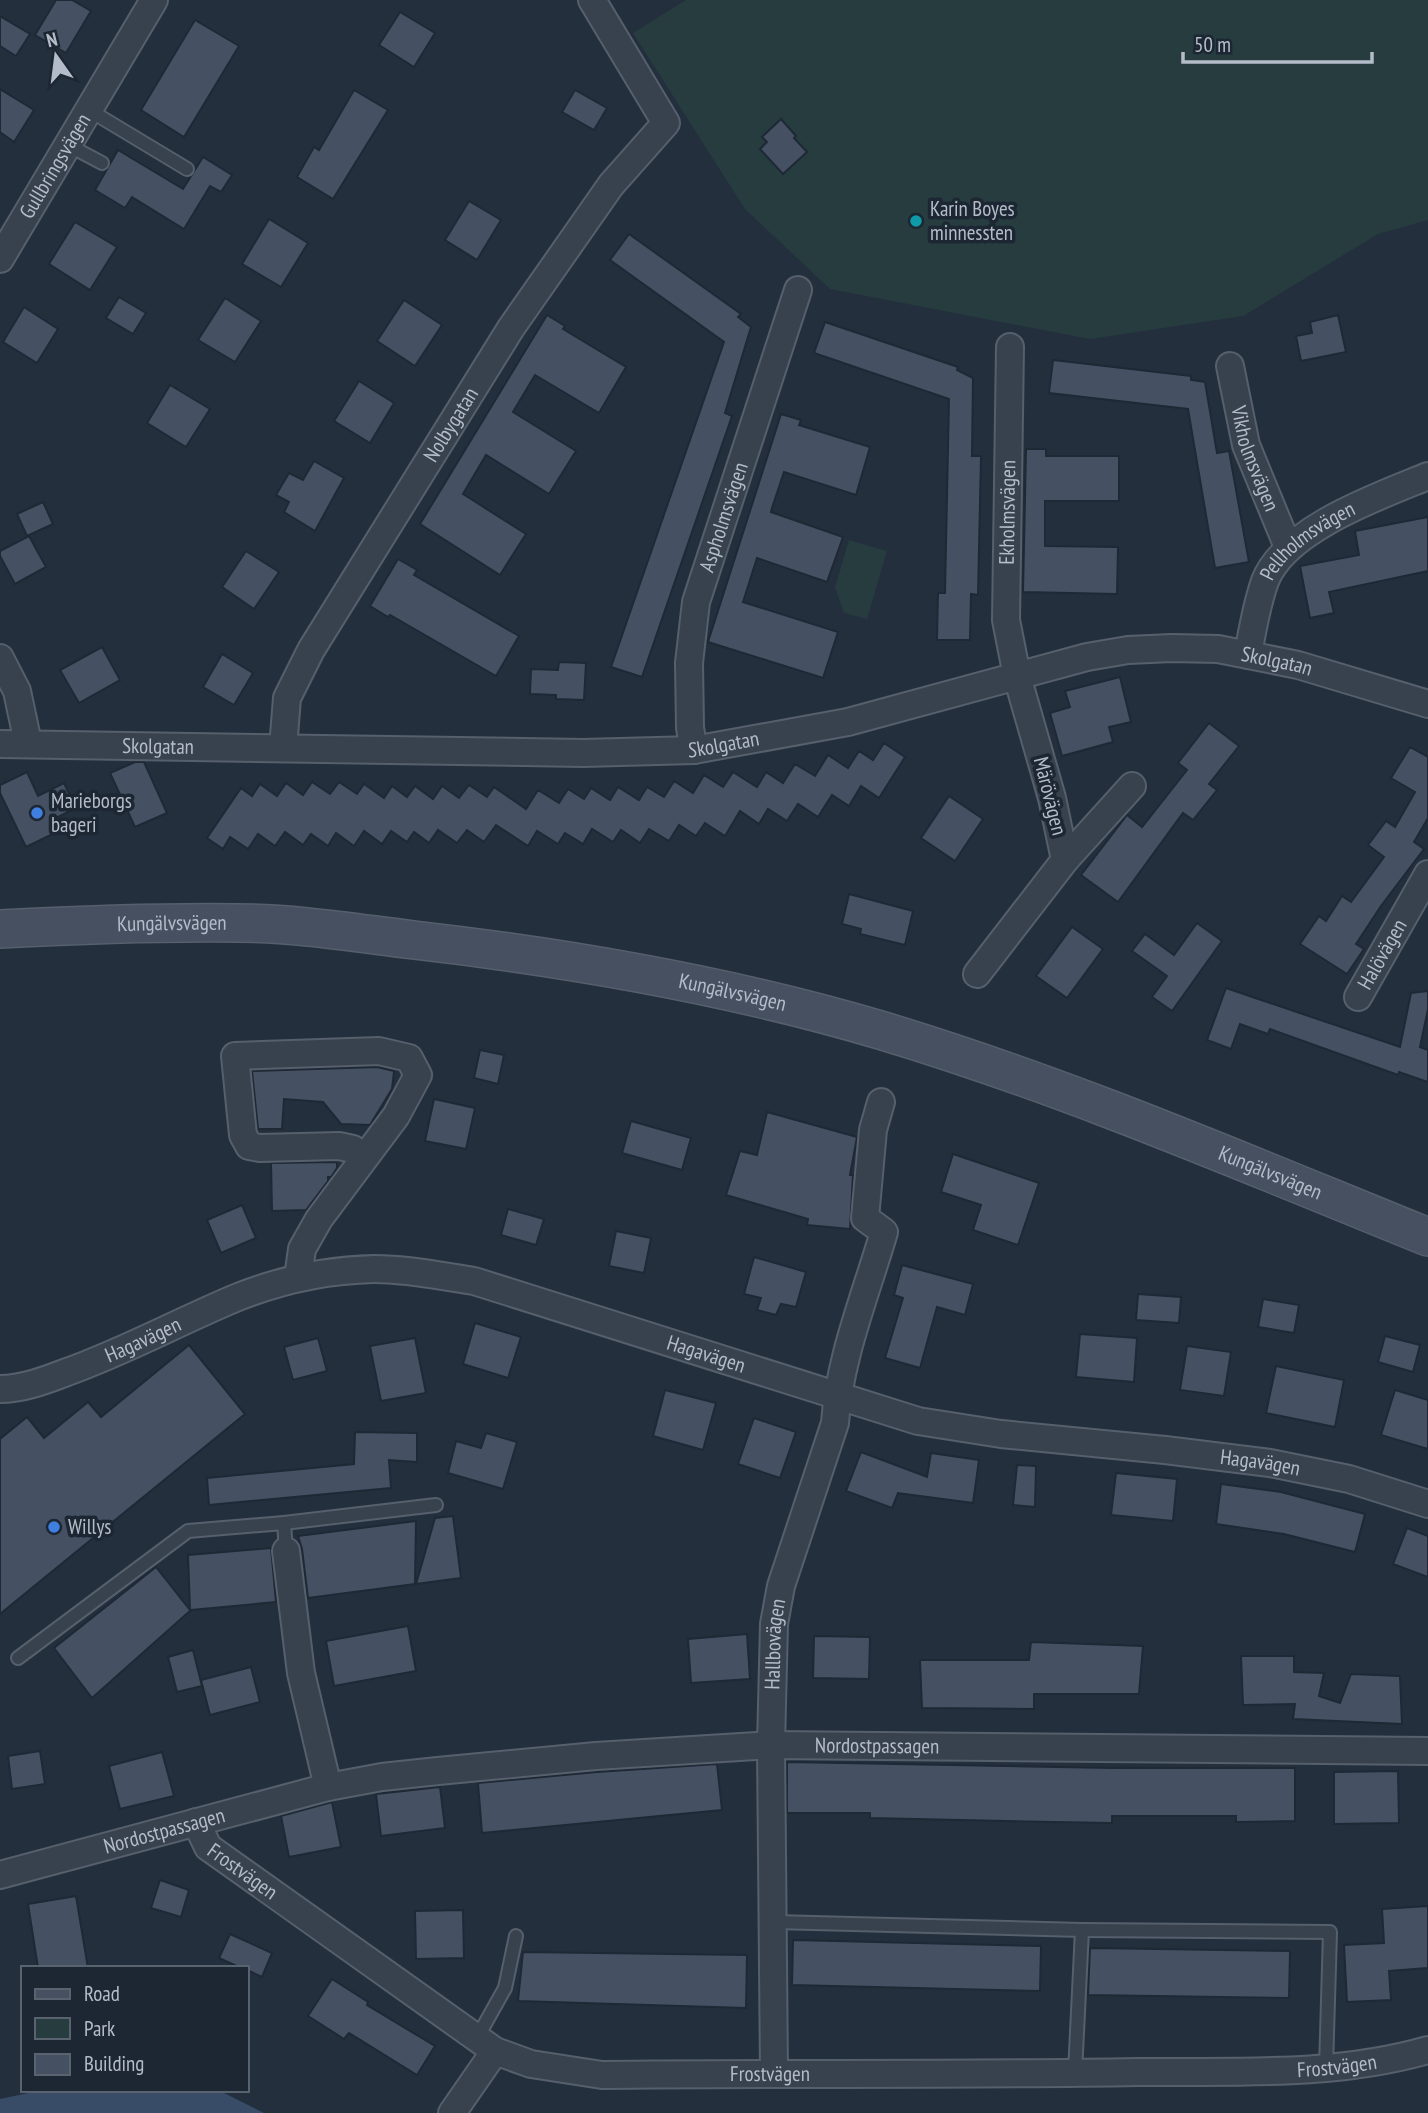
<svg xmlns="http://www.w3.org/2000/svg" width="1428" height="2113" font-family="'PT Sans Narrow',sans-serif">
  <rect width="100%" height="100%" fill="#242f3e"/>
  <g fill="#263c3f">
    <path d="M686,0H1428V220L1378,234L1243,316L1090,339L830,289L745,209L633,33Z"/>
    <path d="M849,540L887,551L867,619L844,613L835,587Z"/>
  </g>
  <path fill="#394c67" d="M43,2090H218L264,2113H0V2099Z"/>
  <g fill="#455162" stroke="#1f2835" stroke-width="2">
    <path d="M56,0H72L91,11L66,53L35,35Z"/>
    <path d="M400,12L435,33L414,67L379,45Z"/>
    <path d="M0,16L30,34L16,56L0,46Z"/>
    <path d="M195,20L239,46L184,137L141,110Z"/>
    <path d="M0,89L34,110L14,142L0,132Z"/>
    <path d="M354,90L388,110L333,199L297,177L314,147L319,150Z"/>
    <path d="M575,90L607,108L594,130L562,112Z"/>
    <path d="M781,119L796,136L794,138L807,152L783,174L760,149L767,142L762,137Z"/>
    <path d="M118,150L183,189L203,157L232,175L221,192L210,186L184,229L132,197L125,208L95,190Z"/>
    <path d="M469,201L501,220L477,260L445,240Z"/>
    <path d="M269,219L308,243L281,287L242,264Z"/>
    <path d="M75,222L117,247L90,290L49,264Z"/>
    <path d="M629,234L741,314L738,317L751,327L725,413L732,416L642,677L611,667L724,342L610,260Z"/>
    <path d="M119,297L146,313L133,334L106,318Z"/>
    <path d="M225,298L261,321L235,362L198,340Z"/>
    <path d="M404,300L442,325L415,366L377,341Z"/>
    <path d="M24,307L58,329L37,363L3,342Z"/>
    <path d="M547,315L565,326L563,329L626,367L599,413L535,375L513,412L576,451L549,494L486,455L463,494L526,534L500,575L420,524Z"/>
    <path d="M1338,315L1346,352L1301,361L1296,336L1312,333L1310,322Z"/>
    <path d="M825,322L958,367L957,370L973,378L972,456H981L978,595L971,594L970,640H937L938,593H945L949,399L814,353Z"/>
    <path d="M1053,360L1191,376V380L1205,382L1217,453L1229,451L1249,562L1215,568L1188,409L1049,393Z"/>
    <path d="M359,381L394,403L370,443L334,421Z"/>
    <path d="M170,385L210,409L186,447L147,423Z"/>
    <path d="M781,414L801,420L799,425L870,447L856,495L784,472L772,508L771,512L843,537L827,582L757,558L743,602L838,632L823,678L708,642Z"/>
    <path d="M1026,449H1046V456H1119V501H1045V546L1118,547L1117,594L1023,592Z"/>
    <path d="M314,461L344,478L315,531L284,512L289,502L276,495L289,473L303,480Z"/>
    <path d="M43,502L53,524L27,536L17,514Z"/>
    <path d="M1428,517V571L1329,592L1334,613L1310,618L1300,566L1359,555L1355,531Z"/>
    <path d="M29,536L46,567L15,584L0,556V551Z"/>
    <path d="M246,551L279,572L254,609L222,587Z"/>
    <path d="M398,559L417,570L414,575L519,636L496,676L390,615L388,617L370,606Z"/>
    <path d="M102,647L120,680L79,703L60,670Z"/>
    <path d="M222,654L253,673L234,705L203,687Z"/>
    <path d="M559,662L586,663L584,700L556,699V695L530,694L531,669L558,670Z"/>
    <path d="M1120,677L1131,722L1109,727L1113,742L1062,756L1050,713L1070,707L1065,691Z"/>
    <path d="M1209,723L1239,746L1209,784L1217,790L1193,820L1183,813L1118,902L1081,875L1127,815L1142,827L1187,770L1178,763Z"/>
    <path d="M884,743L905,757L879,798L861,786L849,806L832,795L818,817L798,804L787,821L768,809L759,824L740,811L725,836L705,823L696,836L679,825L669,841L649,829L640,843L621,830L613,842L592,829L583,844L565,833L558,844L537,831L528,846L496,825L484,842L467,830L457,843L438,830L429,843L414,832L407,842L391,831L382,844L364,831L354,846L336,833L328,846L311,834L303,845L285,832L275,846L258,834L248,849L230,837L223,849L207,838L241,788L252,796L260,784L277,796L286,783L303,795L312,782L330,794L339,782L357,794L364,784L384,798L392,786L407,797L415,786L433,799L442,786L459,798L469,785L487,797L494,787L526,809L538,790L559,803L568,789L584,799L591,788L610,800L618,787L639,800L647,787L664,797L674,781L693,793L704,775L723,787L733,772L757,787L766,772L783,783L795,764L815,776L828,755L848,768L859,751L873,760Z"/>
    <path d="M1410,747L1428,757V818L1414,842L1424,849L1381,906L1356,944L1364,949L1347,974L1300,944L1319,916L1326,921L1342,896L1351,902L1384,857L1368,845L1386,821L1395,827L1415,792L1391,778Z"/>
    <path d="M135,762H144L167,813L135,827L110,773Z"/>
    <path d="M27,772L38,796L64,783L76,808L54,819L59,831L26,847L0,793V785Z"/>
    <path d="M949,796L983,819L955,861L921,838Z"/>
    <path d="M849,894L913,911L905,945L860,934L861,929L842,924Z"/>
    <path d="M1197,923L1222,941L1172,1011L1152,997L1167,976L1132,951L1145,934L1174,955Z"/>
    <path d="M1072,927L1103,949L1067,998L1036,976Z"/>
    <path d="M1226,988L1400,1047L1411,993L1428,991V1009L1420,1047L1428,1050V1082L1399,1072L1398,1075L1270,1029L1268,1034L1240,1024L1231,1049L1207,1040Z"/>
    <path d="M480,1050L504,1055L498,1084L474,1078Z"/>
    <path d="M377,1067L394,1071L392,1089L370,1125L341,1124L323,1102L284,1099L282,1129H258L252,1071Z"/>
    <path d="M434,1099L475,1108L466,1149L425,1141Z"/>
    <path d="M767,1112L857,1137L850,1175H853L850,1229L807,1225L808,1219L726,1195L740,1151L757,1155Z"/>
    <path d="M631,1121L691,1138L682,1170L622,1153Z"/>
    <path d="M953,1154L1039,1183L1018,1245L973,1230L981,1205L941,1192Z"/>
    <path d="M337,1162V1168L331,1177H328V1181L306,1210L272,1211L271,1163Z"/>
    <path d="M242,1205L256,1238L221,1253L207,1220Z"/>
    <path d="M508,1209L544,1219L536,1245L501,1235Z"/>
    <path d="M616,1231L651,1238L644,1273L609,1266Z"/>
    <path d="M754,1257L806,1272L796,1307L781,1304L776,1315L757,1310L761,1298L744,1294Z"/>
    <path d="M902,1265L973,1284L965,1315L937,1307L920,1368L885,1358L903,1298L894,1295Z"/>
    <path d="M1138,1294L1181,1297L1179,1323L1136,1320Z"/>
    <path d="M1263,1299L1299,1305L1294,1333L1258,1327Z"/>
    <path d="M475,1323L521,1337L508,1378L463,1364Z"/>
    <path d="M1080,1334L1137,1338L1134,1382L1076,1377Z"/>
    <path d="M1385,1336L1420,1345L1413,1372L1378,1362Z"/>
    <path d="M318,1338L327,1371L293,1380L284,1347Z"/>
    <path d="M415,1338L426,1393L381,1401L370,1346Z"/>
    <path d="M189,1345L245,1414L0,1614V1439L27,1417L44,1438L88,1402L101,1417Z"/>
    <path d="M1187,1346L1231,1352L1224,1396L1180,1390Z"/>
    <path d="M1276,1366L1344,1380L1335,1427L1266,1413Z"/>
    <path d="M665,1390L716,1403L703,1450L653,1436Z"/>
    <path d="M1395,1390L1428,1400V1449L1381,1435Z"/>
    <path d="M754,1418L796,1432L780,1478L738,1464Z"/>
    <path d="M355,1432L417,1433V1462L389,1460L391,1488L209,1505L207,1478L354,1464Z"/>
    <path d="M486,1433L517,1442L503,1489L448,1473L456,1441L481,1448Z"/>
    <path d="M861,1452L927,1477L931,1453L979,1460L973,1503L898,1493L892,1508L846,1491Z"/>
    <path d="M1017,1465L1036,1466L1035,1507L1013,1505Z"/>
    <path d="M1116,1473L1177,1479L1173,1521L1111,1515Z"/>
    <path d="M1221,1484L1281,1492L1365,1514L1355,1552L1284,1534L1216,1524Z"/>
    <path d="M453,1516L461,1578L416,1584L435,1518Z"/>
    <path d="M416,1521L415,1584L308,1598L302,1549L298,1536Z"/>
    <path d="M1407,1528L1428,1536V1577L1393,1564Z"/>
    <path d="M271,1548L276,1602L191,1610L92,1698L54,1648L156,1567L190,1610L188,1555Z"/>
    <path d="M408,1626L416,1671L334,1686L326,1641Z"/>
    <path d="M747,1634L750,1679L691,1683L688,1639Z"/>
    <path d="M814,1636L870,1637L869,1679L813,1678Z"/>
    <path d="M1031,1642L1143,1646L1139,1694H1034V1709L922,1708L920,1660H1029Z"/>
    <path d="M193,1650L202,1686L177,1692L168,1657Z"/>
    <path d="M1241,1656H1294V1672L1324,1673L1319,1696L1340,1703L1351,1674L1400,1676L1402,1724L1293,1719L1295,1704L1243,1705Z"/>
    <path d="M251,1667L260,1702L210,1715L201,1680Z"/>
    <path d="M40,1751L45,1784L12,1789L8,1756Z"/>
    <path d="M162,1752L174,1796L120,1809L109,1766Z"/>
    <path d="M787,1762L1113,1768H1295V1821L1236,1822V1816H1112V1823L1053,1822L870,1818V1813H787Z"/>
    <path d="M717,1764L722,1810L482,1833L478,1783L597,1772Z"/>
    <path d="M1398,1771L1399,1823L1334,1824V1772Z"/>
    <path d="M440,1787L445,1828L381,1836L376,1794Z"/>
    <path d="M332,1802L341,1847L289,1857L281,1816Z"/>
    <path d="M160,1880L189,1890L181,1917L151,1908Z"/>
    <path d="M76,1896L88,1968H38L28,1904Z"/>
    <path d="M1428,1906V1968L1389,1971L1391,2000L1347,2002L1344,1945L1384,1943L1382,1909Z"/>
    <path d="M463,1910L464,1958L416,1959L415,1911Z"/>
    <path d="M230,1934L272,1953L262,1977L247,1970V1968H241L219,1958Z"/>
    <path d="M793,1940L1041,1946L1040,1991L792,1985Z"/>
    <path d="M1090,1948L1290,1951L1289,1998L1088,1995Z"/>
    <path d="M523,1952L747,1955L746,2008L518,2001Z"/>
    <path d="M332,1979L368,2002L367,2005L435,2046L417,2075L349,2033L344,2039L308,2016Z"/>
  </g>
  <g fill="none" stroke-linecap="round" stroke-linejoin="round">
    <g stroke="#565f6c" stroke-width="16">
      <g id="service">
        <path d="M89,110L187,169"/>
        <path d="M68,145L102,163"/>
        <path d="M286,1551L284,1523L436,1505"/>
        <path d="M18,1658L188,1531L284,1523"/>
        <path d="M774,1922L1082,1930L1330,1932L1326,2069"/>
        <path d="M477,2038L505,1988L516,1936"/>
        <path d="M1075,2073L1082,1930"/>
      </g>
    </g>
    <g stroke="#565f6c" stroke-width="30">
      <g id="minor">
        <path id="s1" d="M0,259L154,0"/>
        <path id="s2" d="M1230,366L1246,445L1288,547"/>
        <path id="s3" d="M1248,655C1252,631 1257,604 1265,581C1285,529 1379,496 1428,476"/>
        <path d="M0,658L17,691L28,743"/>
        <path id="s4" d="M0,744L583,753L694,750L848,722L1087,657L1128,650L1172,648L1218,649L1298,665L1428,704"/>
        <path id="s5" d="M283,748L287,698L311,650L511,328L611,185L666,123L592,0"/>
        <path id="s6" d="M694,750L690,728L689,663L696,602L798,290"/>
        <path d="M1065,860L1132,786"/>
        <path id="s7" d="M977,974L1065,860L1052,798L1017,676L1006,620L1010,347"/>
        <path id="s8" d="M1358,997L1428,874"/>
        <path d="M298,1278L302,1249L319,1219L396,1116L418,1075L409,1058L379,1051L235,1056L243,1135L249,1146L260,1148L339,1146L353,1149L364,1158"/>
        <path id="s9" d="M0,1389C23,1389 46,1380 67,1372C126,1351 180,1321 238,1297C281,1280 328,1270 374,1269C407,1269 441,1276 474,1281L918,1421L1001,1434L1165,1450L1270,1463L1349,1479L1428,1504"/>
        <path d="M286,1551L301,1673L328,1787"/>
        <path id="s10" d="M196,1822L208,1847L495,2051L531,2064L602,2075C780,2073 959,2075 1138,2072C1235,2071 1334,2077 1428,2050"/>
        <path id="s11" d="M0,1875L328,1787L382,1777L438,1771L596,1756L771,1745L1428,1751"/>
        <path id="s12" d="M774,2073L771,1745L774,1624L781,1586L835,1423C839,1359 866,1294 884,1232L865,1218L873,1130L881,1102"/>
        <path d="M452,2113L495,2051"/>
      </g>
    </g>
    <g stroke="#565f6c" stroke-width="40">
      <g id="secondary">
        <path id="s13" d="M0,929C79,925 158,922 237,923C296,923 356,933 414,940C571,958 728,985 880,1030C1067,1086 1247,1164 1428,1237"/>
      </g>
    </g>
    <use href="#service" stroke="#38414e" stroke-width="12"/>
    <use href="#minor" stroke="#38414e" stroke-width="26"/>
    <use href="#secondary" stroke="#465061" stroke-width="37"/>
  </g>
  <circle fill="#0f9aa8" stroke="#1d2633" stroke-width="2.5" cx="916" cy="221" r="7"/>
  <g fill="#3f7fe0" stroke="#1d2633" stroke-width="2.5">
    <circle cx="37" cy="813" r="7"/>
    <circle cx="54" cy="1527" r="7"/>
  </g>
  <g text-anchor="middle" stroke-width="7" stroke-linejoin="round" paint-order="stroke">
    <g font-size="21" fill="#b4bcc9" stroke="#1d2633">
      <text dy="7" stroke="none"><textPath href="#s1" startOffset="108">Gullbringsvägen</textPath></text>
      <text dy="7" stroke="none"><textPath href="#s5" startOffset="369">Nolbygatan</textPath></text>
      <text dy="7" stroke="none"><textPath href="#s2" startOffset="96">Vikholmsvägen</textPath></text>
      <text dy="7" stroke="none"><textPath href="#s7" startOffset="499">Ekholmsvägen</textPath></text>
      <text dy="7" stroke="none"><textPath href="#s6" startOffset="238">Aspholmsvägen</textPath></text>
      <text dy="7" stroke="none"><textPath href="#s3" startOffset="136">Pellholmsvägen</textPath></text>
      <text dy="7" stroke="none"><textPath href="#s4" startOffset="1290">Skolgatan</textPath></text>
      <text dy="7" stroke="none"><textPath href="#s4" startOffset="158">Skolgatan</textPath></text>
      <text dy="7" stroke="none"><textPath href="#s4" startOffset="724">Skolgatan</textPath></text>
      <text transform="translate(1050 796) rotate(76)" y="7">Märövägen</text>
      <text dy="7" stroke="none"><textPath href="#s13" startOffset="172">Kungälvsvägen</textPath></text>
      <text dy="7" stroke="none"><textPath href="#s8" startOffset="49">Halövägen</textPath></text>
      <text dy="7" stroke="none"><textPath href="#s13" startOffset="738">Kungälvsvägen</textPath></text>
      <text dy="7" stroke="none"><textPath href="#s13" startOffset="1306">Kungälvsvägen</textPath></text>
      <text dy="7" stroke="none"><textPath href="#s9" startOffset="152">Hagavägen</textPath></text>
      <text dy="7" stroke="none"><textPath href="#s9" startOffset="740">Hagavägen</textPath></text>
      <text dy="7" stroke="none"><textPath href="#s9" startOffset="1307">Hagavägen</textPath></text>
      <text dy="7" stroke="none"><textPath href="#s12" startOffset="429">Hallbovägen</textPath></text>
      <text dy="7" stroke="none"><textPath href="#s11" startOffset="891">Nordostpassagen</textPath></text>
      <text dy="7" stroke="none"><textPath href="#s11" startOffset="170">Nordostpassagen</textPath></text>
      <text dy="7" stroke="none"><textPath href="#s10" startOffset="70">Frostvägen</textPath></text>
      <text dy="7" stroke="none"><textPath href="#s10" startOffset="1225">Frostvägen</textPath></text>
      <text dy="7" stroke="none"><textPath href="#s10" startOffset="658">Frostvägen</textPath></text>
    </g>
    <g font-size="21" fill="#b4bcc9" stroke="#1d2633" text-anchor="start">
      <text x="930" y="216">Karin Boyes<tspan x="930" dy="24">minnessten</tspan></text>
      <text x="51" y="808">Marieborgs<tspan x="51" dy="24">bageri</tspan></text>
      <text x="68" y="1534">Willys</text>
    </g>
  </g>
  <rect x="21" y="1966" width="228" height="126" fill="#1d2633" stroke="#59626f" stroke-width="2"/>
  <rect x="35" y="1989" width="35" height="10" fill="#465061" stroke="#59626f" stroke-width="2"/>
  <text x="84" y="2001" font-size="21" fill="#b4bcc9">Road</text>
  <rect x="35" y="2018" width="35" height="21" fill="#263c3f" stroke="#59626f" stroke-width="2"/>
  <text x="84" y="2036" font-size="21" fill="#b4bcc9">Park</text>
  <rect x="35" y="2054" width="35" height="21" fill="#455162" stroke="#59626f" stroke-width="2"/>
  <text x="84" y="2071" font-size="21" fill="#b4bcc9">Building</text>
  <g transform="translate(56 56) rotate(346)" stroke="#1d2633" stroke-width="5" paint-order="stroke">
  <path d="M0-5L12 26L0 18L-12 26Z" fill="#b4bcc9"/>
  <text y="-10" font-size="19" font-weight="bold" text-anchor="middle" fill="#b4bcc9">N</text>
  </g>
  <path d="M1183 52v10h189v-10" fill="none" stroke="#b4bcc9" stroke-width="3.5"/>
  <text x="1194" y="52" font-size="21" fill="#b4bcc9" stroke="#1d2633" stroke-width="5" paint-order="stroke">50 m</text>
</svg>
